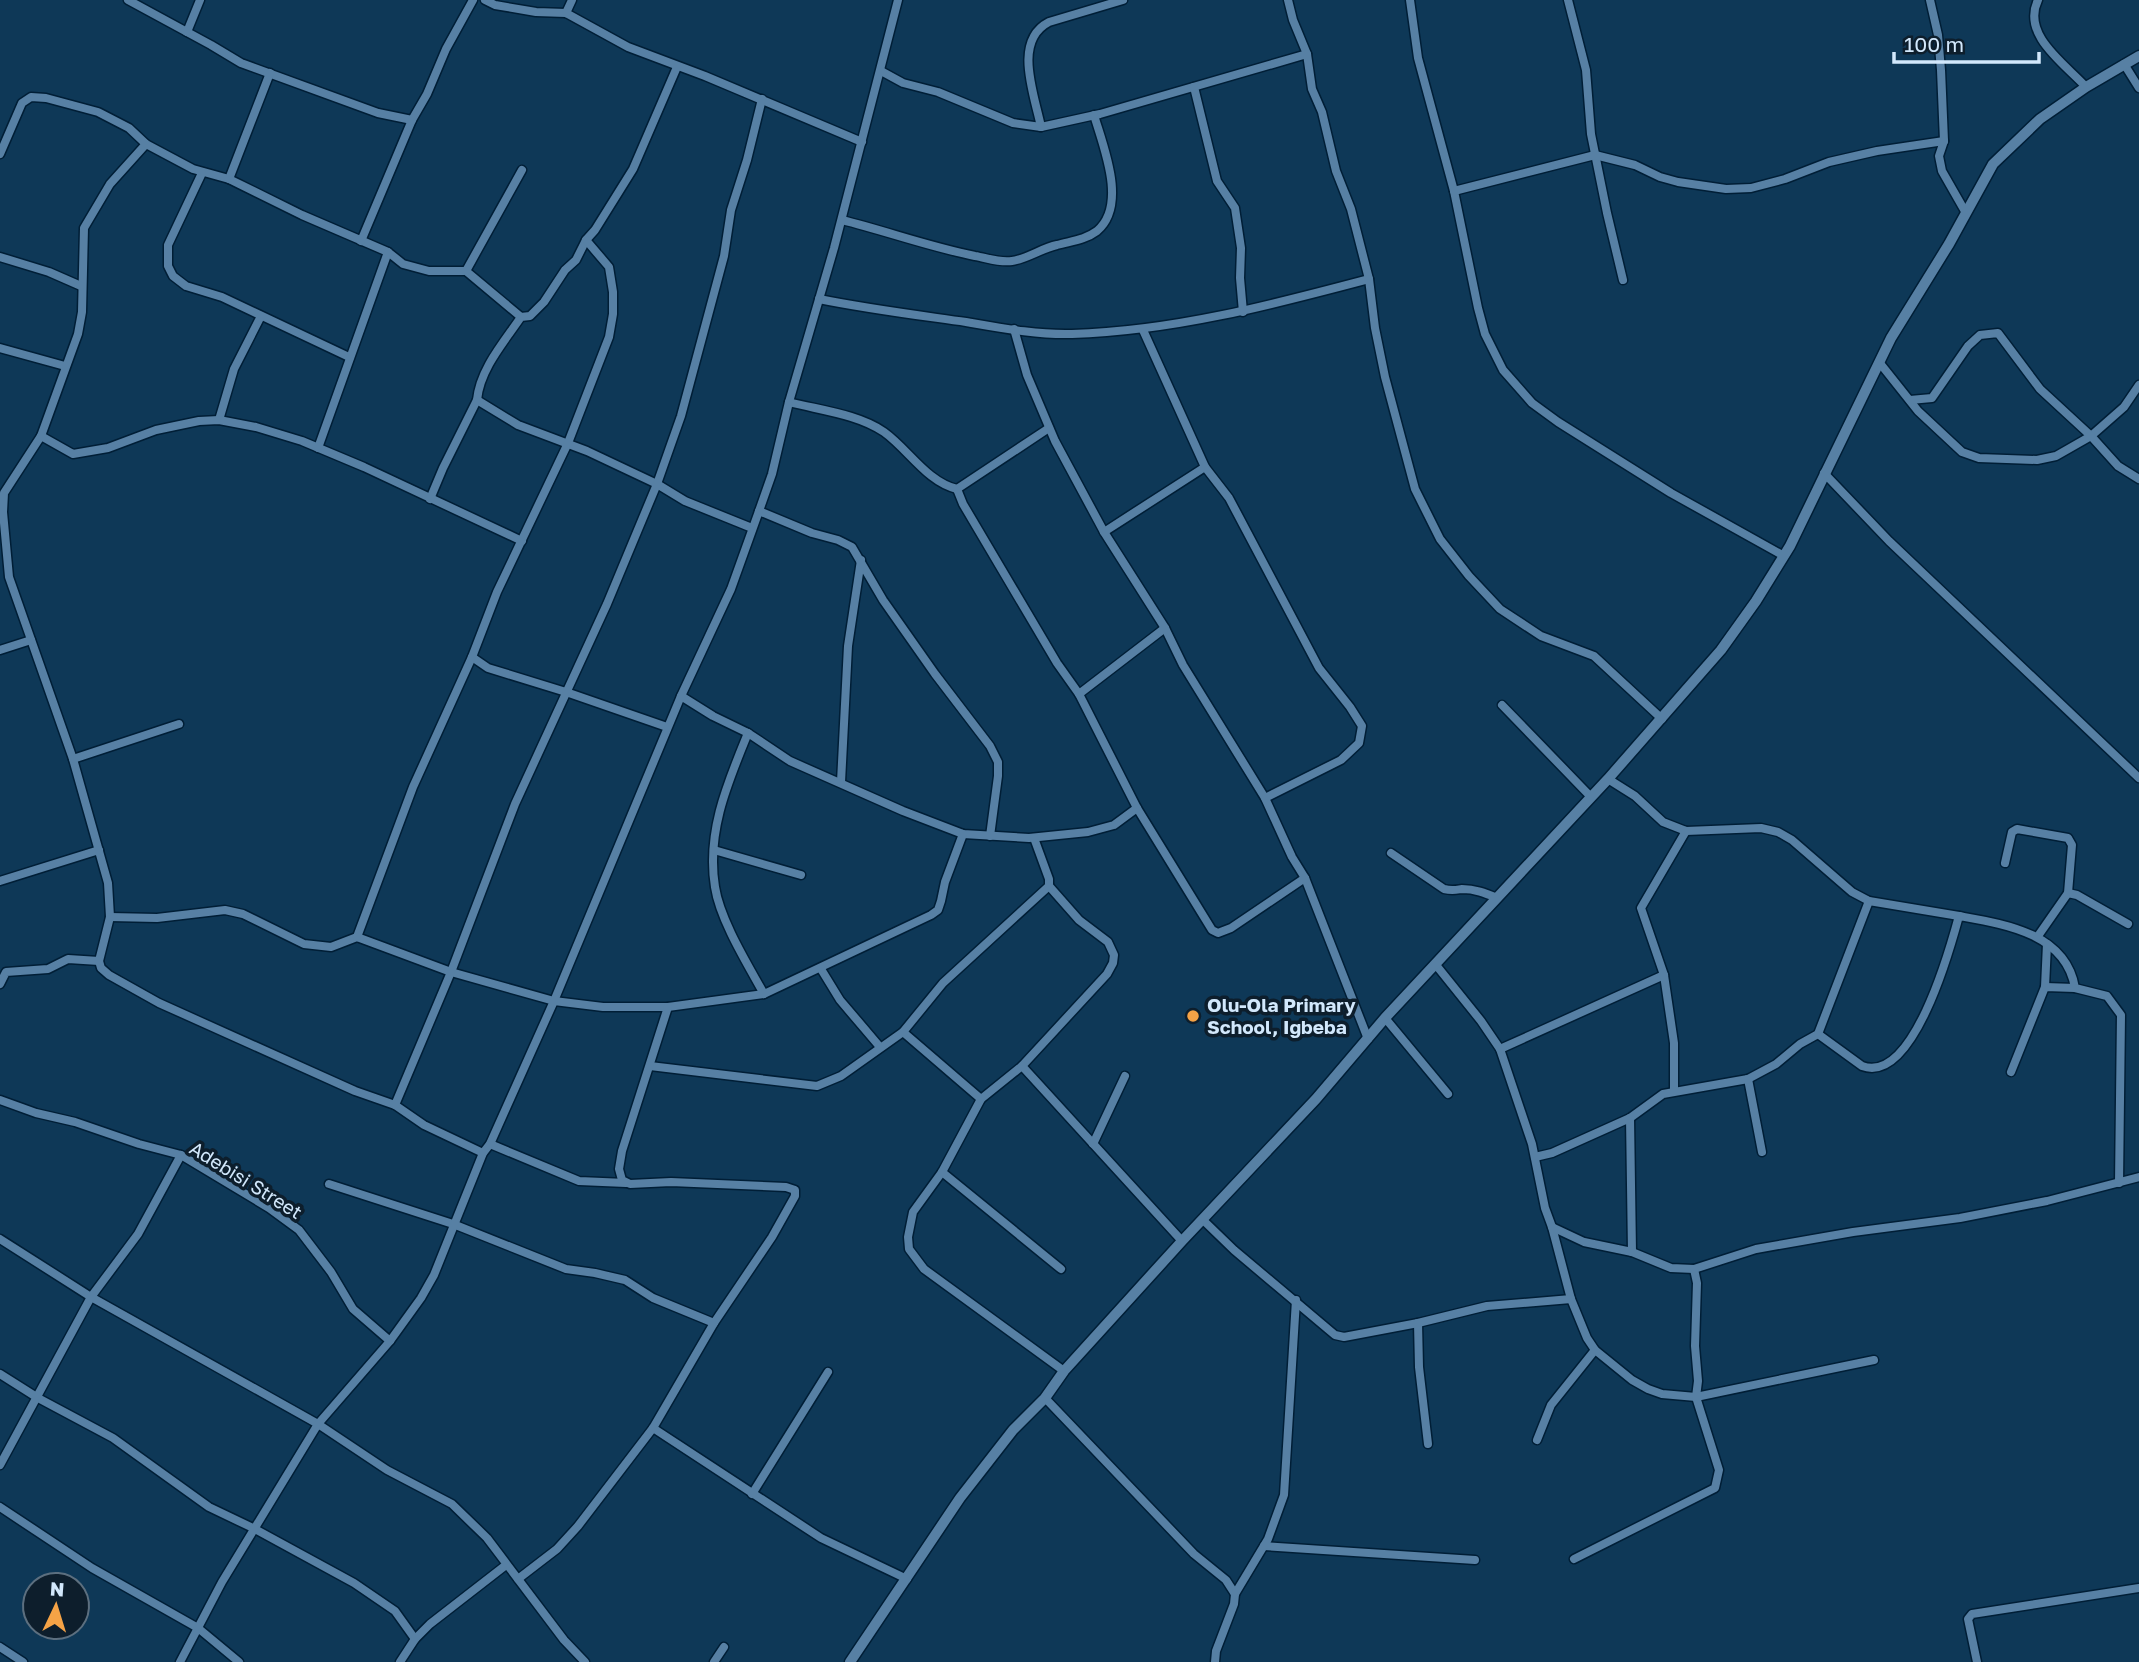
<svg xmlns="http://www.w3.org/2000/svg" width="2139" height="1662" font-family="'Golos Text',sans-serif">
  <rect width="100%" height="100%" fill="#0e3857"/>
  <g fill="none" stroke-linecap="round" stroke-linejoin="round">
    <g stroke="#001e36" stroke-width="11">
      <g id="minor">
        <path d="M128,0L211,45L241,63L378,113L412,120"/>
        <path d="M485,0L495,5L536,12L566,13L628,47L705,76L862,142"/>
        <path d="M1288,0L1293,20L1307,54L1312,89L1322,112L1336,171L1351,209L1369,279L1375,328L1385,377L1415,489L1440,539L1469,576L1500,609L1541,636L1594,656L1662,719"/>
        <path d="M1410,0L1418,58L1454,191L1478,308L1485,334L1503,370L1532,403L1558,422L1671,493L1784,556"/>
        <path d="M1568,0L1586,70L1591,134L1607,213L1623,280"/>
        <path d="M1930,0L1938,35L1941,70L1944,141L1939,156L1942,171L1966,213"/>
        <path d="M2038,0C2021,35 2065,64 2086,87"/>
        <path d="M566,13L572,0"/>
        <path d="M187,32L200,0"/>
        <path d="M2124,64L2139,88"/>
        <path d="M881,71L903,83L938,92L1013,123L1041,127L1100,114L1307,54"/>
        <path d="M1194,87L1217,181L1235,208L1241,248L1240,278L1243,312"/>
        <path d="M1041,127C1035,96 1012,41 1049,22L1123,0"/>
        <path d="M146,144L110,184L84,228L82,312L78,334L41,436L4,493L3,512L9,577L73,759L108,883L110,917L99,961L101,968L109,975L159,1003L355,1091L395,1105L424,1125L483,1153"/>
        <path d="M0,154L22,103L31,97L46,98L98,112L129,128L146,144L193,169L229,179L302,215L388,252L403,264L429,271H466L521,317"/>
        <path d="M202,173L168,245V266L173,276L186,286L222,297L349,357"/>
        <path d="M229,179L270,73"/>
        <path d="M1454,191L1595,155L1635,165L1660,177L1678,182L1726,189L1751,188L1785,179L1829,162L1877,151L1944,141"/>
        <path d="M842,220C886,231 930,247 975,256C987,258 1000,263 1012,261C1027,259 1042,248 1057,245C1071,241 1085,240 1097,231C1128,205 1103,146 1094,115"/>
        <path d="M361,241L412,120L427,94L446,49L473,0"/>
        <path d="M0,257L49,272L81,286"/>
        <path d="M466,271L522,170"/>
        <path d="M819,299C868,309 917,315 966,322C1001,328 1037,335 1072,334C1174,331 1271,305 1369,279"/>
        <path d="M1014,329L1027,375L1055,441L1104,532L1165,628L1183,665L1265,798L1292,857L1305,878L1368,1039"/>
        <path d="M1143,330L1205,467L1229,498L1319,668L1350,707L1362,726L1359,743L1341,760L1265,798"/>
        <path d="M0,348L65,366"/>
        <path d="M1879,362L1918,411L1962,452L1979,458L2037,460L2056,456L2091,436L2124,407L2139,385"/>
        <path d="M477,400L518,425L587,451L657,484L685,501L752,528"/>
        <path d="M1910,400L1932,398L1968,346L1980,335L1998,333L2040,389L2091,436L2118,466L2139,479"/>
        <path d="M789,402C819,410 858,414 884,432C908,449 927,482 957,489L1049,428"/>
        <path d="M219,420L234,369L261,316"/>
        <path d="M41,436L73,454L108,448L156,430L199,421L219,420L256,427L302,441L364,467L522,541"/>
        <path d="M318,448L388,252"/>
        <path d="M1824,473L1889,541L2139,778"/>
        <path d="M957,489L963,504L1057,663L1079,694L1137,808L1212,930L1218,933L1231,928L1305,878"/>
        <path d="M430,499L443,468L477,400C480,369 504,342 521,317L530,316L544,302L565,270L576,260L586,240L595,230L633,169L677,67"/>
        <path d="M759,511L812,533L838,540L852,547L883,600L935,674L990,746L998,762V776L990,836"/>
        <path d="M1104,532L1205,467"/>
        <path d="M0,650L31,640"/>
        <path d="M472,657L488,668L566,692L667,727"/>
        <path d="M1079,694L1165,628"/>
        <path d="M681,696L713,716L748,733L790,761L903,811L963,834L1029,838L1088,832L1114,825L1137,808"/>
        <path d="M1502,705L1591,797"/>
        <path d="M748,733C728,782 706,832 715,887C720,920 748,965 764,994"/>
        <path d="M73,759L179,724"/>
        <path d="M1608,779L1635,796L1663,822L1686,831L1761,828L1778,832L1792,840L1852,892L1869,901L1959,916"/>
        <path d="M841,782L848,646L861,560"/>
        <path d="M714,850L801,875"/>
        <path d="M1391,853L1444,889C1452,891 1455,890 1462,889C1475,889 1485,893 1497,898"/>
        <path d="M2005,863L2012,832L2017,829L2068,838L2072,845L2068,893"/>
        <path d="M0,881L99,850"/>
        <path d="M1049,886L1079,920L1108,942L1114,955L1113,963L1107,974L1022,1066L981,1099L942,1172L913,1212L908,1237L909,1249L924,1269L1064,1371"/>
        <path d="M110,917L157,918L225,910L243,914L304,944L331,947L357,937L451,972L554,1001L603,1007H668L764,994L931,915L938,910L941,901L945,882L963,834"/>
        <path d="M2038,936L2068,893L2077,895L2128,924"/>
        <path d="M357,937L413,787L472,657L497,592L568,443L609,337L613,314V292L609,267L586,240"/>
        <path d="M1436,965L1481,1021L1500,1049L1532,1144L1545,1208L1552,1227L1571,1299L1587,1338L1595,1350L1632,1380L1648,1389L1662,1394L1696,1397L1874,1360"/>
        <path d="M821,969L840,1000L880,1047"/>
        <path d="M0,984L6,972L48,969L68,959L99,961"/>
        <path d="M2045,987L2047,944"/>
        <path d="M1385,1018L1448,1094"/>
        <path d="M903,1032L981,1099"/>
        <path d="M1818,1034L1862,1066C1913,1085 1950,949 1959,916C2004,924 2066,933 2075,988L2107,996L2121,1015L2119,1183"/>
        <path d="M1500,1049L1664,975"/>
        <path d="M650,1066L817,1086L841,1076L903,1032L943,983L1049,886V879L1034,838"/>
        <path d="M1022,1066L1182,1241"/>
        <path d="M2011,1072L2045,987L2075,988"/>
        <path d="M1748,1079L1762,1152"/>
        <path d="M1674,1091V1043L1664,975L1641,908L1686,831"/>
        <path d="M0,1100L36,1113L75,1122L139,1144L181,1155L269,1208L299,1230L331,1272L353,1309L390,1341"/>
        <path d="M395,1105L451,972L515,804L607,604L657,484L681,416L724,256L731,210L747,160L762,99"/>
        <path d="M1630,1118L1632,1252"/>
        <path d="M490,1144L579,1181L626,1183"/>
        <path d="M1093,1144L1125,1076"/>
        <path d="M1535,1157L1552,1153L1630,1118L1663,1094L1748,1079L1776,1064L1800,1044L1818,1034L1869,901"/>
        <path d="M942,1172L1061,1269"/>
        <path d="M329,1184L453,1224L566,1269L595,1273L625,1280L653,1298L714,1323"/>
        <path d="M1203,1220L1234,1250L1335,1335L1344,1337L1418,1323L1487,1306L1571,1299"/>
        <path d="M1552,1227L1584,1242L1632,1252L1671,1268L1694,1269L1756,1249L1853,1232L1960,1218L2047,1201L2139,1177"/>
        <path d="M0,1239L91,1297L318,1424L387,1470L452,1504L487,1538L564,1640L585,1662"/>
        <path d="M1418,1323L1419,1367L1428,1444"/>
        <path d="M0,1374L38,1398L113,1438L209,1507L253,1528L354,1583L395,1611L415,1639"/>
        <path d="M1045,1398L1194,1554L1226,1580L1235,1594L1234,1604L1216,1651L1215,1662"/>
        <path d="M653,1428L821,1538L907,1579"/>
        <path d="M1537,1440L1551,1405L1595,1350"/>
        <path d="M0,1465L91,1297L138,1234L181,1155"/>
        <path d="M752,1494L828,1372"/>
        <path d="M0,1507L92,1568L198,1628L239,1662"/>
        <path d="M1264,1546L1475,1560"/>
        <path d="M1574,1559L1715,1488L1719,1470L1696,1397L1698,1381L1695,1346L1697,1283L1694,1269"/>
        <path d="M518,1579L557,1549L578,1526L653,1428L714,1323L772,1237L795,1196V1190L786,1187L671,1182L630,1184L622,1180L619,1169L622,1151L668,1007"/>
        <path d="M1235,1594L1268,1539L1284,1495L1296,1300"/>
        <path d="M0,1647L23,1662"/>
        <path d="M180,1662L222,1582L318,1424L390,1341L421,1298L434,1275L483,1153L490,1144L554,1001L681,696L731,589L759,511L772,474L789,402L834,248L898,0"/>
        <path d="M400,1662L415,1639L430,1624L506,1565"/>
        <path d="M714,1662L724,1647"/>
        <path d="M1977,1662L1968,1619L1972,1614L2139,1588"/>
      </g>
    </g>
    <g stroke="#001e36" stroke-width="13">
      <path id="tertiary" d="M850,1662L960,1498L1013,1430L1045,1398L1064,1371L1182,1241L1316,1099L1385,1018L1608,779L1721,650L1756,601L1790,546L1891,338L1949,244L1993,164L2040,119L2086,87L2139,56"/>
    </g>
    <use href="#minor" stroke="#5780a4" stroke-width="8"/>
    <use href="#tertiary" stroke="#5780a4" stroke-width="10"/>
  </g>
  <circle fill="#f5a346" stroke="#0d1e2c" stroke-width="2.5" cx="1193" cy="1016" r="7"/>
  <g text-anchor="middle" stroke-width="7" stroke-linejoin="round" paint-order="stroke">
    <g font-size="19" font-weight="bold" fill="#d2e8fc" stroke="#0d1e2c" text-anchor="start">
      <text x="1207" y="1012">Olu-Ola Primary<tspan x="1207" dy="22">School, Igbeba</tspan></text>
    </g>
    <g font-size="19" fill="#d2e8fc" stroke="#0d1e2c">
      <text transform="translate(246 1180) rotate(32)" y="7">Adebisi Street</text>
    </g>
  </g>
  <g transform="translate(56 1606) rotate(4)"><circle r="33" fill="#0d1e2c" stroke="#5c6f7f" stroke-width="2"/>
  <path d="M0-5L12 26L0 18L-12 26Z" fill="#f5a346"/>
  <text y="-10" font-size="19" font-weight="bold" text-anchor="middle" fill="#d2e8fc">N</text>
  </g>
  <path d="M1894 52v10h145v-10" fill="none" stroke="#d2e8fc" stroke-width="3.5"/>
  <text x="1904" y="52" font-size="21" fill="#d2e8fc" stroke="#0d1e2c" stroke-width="5" paint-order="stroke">100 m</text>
</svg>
